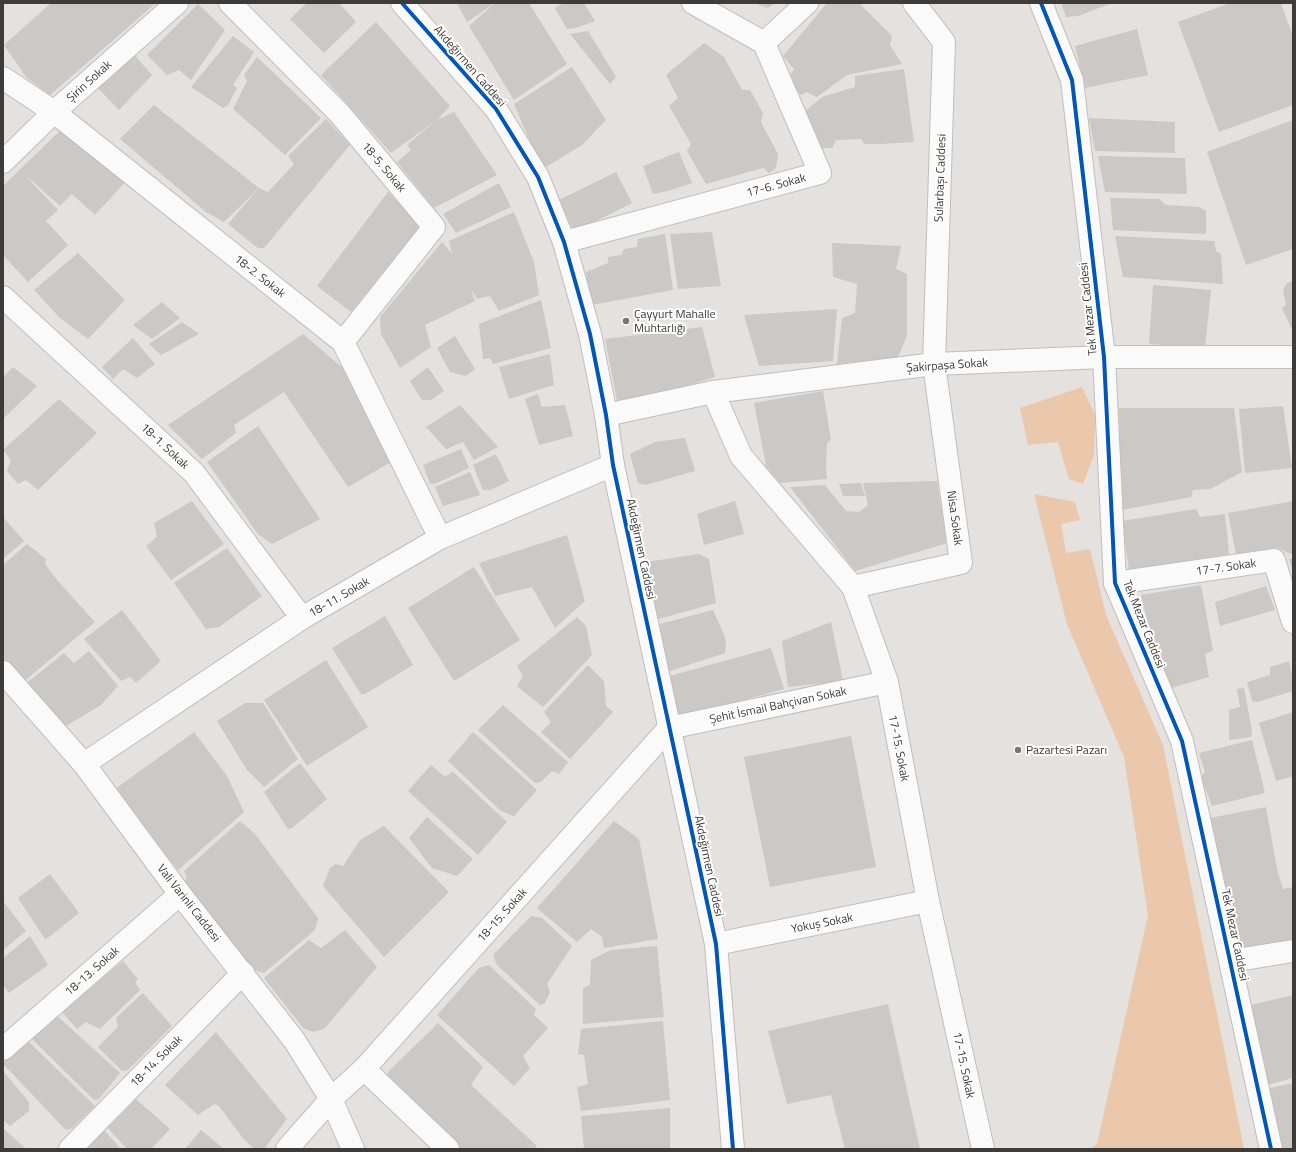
<svg xmlns="http://www.w3.org/2000/svg" width="1296" height="1152" font-family="'Titillium Web',sans-serif">
  <rect width="100%" height="100%" fill="#e4e1de"/>
  <g fill="#ebc7ac">
    <path d="M1082,387L1095,415L1094,455L1083,484L1069,479L1058,442L1028,445L1020,408Z"/>
    <path d="M1034,494L1075,502L1080,520L1061,524L1066,553L1090,549L1106,615L1163,745L1244,1149H1090L1097,1144L1148,915L1124,757L1067,624Z"/>
  </g>
  <g fill="#cbc8c5">
    <path d="M51,3H156L50,95L26,77L4,45Z"/>
    <path d="M307,3H339L356,22L324,53L290,19Z"/>
    <path d="M457,3H495L467,22Z"/>
    <path d="M495,3H529L567,64L514,100L469,26Z"/>
    <path d="M564,3H584L595,21L576,28L567,29L555,8Z"/>
    <path d="M754,3H775L768,8Z"/>
    <path d="M827,3H859L892,36L890,45L902,64L847,75L817,97L806,92L801,95L796,89L790,76L794,69L783,56Z"/>
    <path d="M1061,3H1112L1078,16L1066,17Z"/>
    <path d="M1230,3H1281L1293,37V105L1219,132L1178,22Z"/>
    <path d="M198,4L225,30L191,80L179,70L167,75L147,55Z"/>
    <path d="M376,22L450,106L437,120L454,112L497,175L434,208L397,162L411,150L407,145L434,122L391,153L321,75Z"/>
    <path d="M1137,29L1148,75L1085,88L1075,46Z"/>
    <path d="M588,31L616,77L610,84L570,34Z"/>
    <path d="M233,36L254,52L233,85L237,88L228,105L223,108L191,87Z"/>
    <path d="M704,43L724,57L742,90H750L763,113L761,122L778,154L776,168L769,173L763,168L706,184L687,151L691,144L669,106L678,98L666,75Z"/>
    <path d="M131,51L152,75L119,110L93,83Z"/>
    <path d="M257,57L321,118L285,155L233,109L247,81L244,75Z"/>
    <path d="M572,67L606,120L582,145L546,167L537,158L514,104Z"/>
    <path d="M904,69L914,142L880,144H864L861,139L836,140L832,148L811,149L801,115L822,97L855,87V76Z"/>
    <path d="M154,105L259,188L224,222L206,212L120,139Z"/>
    <path d="M1089,118L1175,122V153L1095,151Z"/>
    <path d="M326,119L350,145L264,248H258L228,224L259,188L268,192L294,164L288,156Z"/>
    <path d="M1293,120V249L1246,265L1207,152Z"/>
    <path d="M64,127L129,178L95,215L72,194L60,206L23,173L58,210L46,221L68,245L28,282L3,255V186Z"/>
    <path d="M679,152L692,183L668,191L653,194L643,166Z"/>
    <path d="M1098,156L1185,158L1187,194L1105,192Z"/>
    <path d="M616,172L632,203L574,232L559,200Z"/>
    <path d="M499,183L511,207L456,233L443,214Z"/>
    <path d="M388,192L421,225L351,312L317,286Z"/>
    <path d="M1110,198L1159,199L1166,205L1199,207L1206,211V234L1113,230Z"/>
    <path d="M514,212L534,262L539,295L499,311L490,296L477,299L471,289L475,301L425,325L431,347L400,368L381,334L380,317L442,242L452,254L449,241Z"/>
    <path d="M712,232L721,286L678,289L670,234Z"/>
    <path d="M665,234L673,290L591,305L586,272L608,263V257L621,255L624,249L637,247L638,239Z"/>
    <path d="M1115,236L1214,241L1216,251L1221,254L1223,284L1123,277Z"/>
    <path d="M832,243L901,246L896,269L907,274V335L898,357L837,364L842,318L855,313L857,284L833,277Z"/>
    <path d="M78,253L125,300L88,339L60,318L34,290Z"/>
    <path d="M1293,281V332L1282,308L1286,305L1283,290L1287,283Z"/>
    <path d="M1153,285L1211,290L1205,348L1149,344Z"/>
    <path d="M541,300L551,348L493,364L490,358L483,359L479,324Z"/>
    <path d="M162,302L180,318L152,339L133,325Z"/>
    <path d="M837,309L833,361L759,366L744,315Z"/>
    <path d="M182,322L199,334L161,355L149,344Z"/>
    <path d="M702,327L715,377L645,399L618,406L605,339Z"/>
    <path d="M303,334L344,369L391,462L348,487L284,392L234,425L236,433L202,459L168,425Z"/>
    <path d="M455,336L475,369L466,376L450,372L437,348Z"/>
    <path d="M133,338L155,364L137,378L123,369L113,379L102,367Z"/>
    <path d="M550,354L554,385L509,399L499,367Z"/>
    <path d="M13,367L37,386L3,419V377Z"/>
    <path d="M428,367L444,391L431,400H422L410,381Z"/>
    <path d="M823,391L831,440L827,443L826,471L827,479L780,483L766,466L754,403Z"/>
    <path d="M538,394L542,407L565,405L573,436L539,445L525,399Z"/>
    <path d="M59,399L97,433L38,490L26,480L18,484L7,471L11,460L3,450Z"/>
    <path d="M460,405L498,447L474,460L463,442L446,449L426,427Z"/>
    <path d="M1283,406L1292,468L1245,473L1239,409Z"/>
    <path d="M1119,408H1234L1242,472L1210,489L1193,490L1191,497L1122,510Z"/>
    <path d="M258,426L320,519L272,544L258,534L207,462Z"/>
    <path d="M685,438L695,471L646,485L638,483L630,454L655,442Z"/>
    <path d="M461,449L469,468L437,483L430,484L423,465Z"/>
    <path d="M496,454L509,481L490,490H483L473,465Z"/>
    <path d="M470,472L480,495L443,506L435,487Z"/>
    <path d="M937,481L947,543L855,571L790,487L825,485L846,511L859,512L868,505L863,483Z"/>
    <path d="M861,483L865,496H843L839,484Z"/>
    <path d="M192,501L224,544L171,580L146,546L157,537L154,523Z"/>
    <path d="M735,501L744,534L704,545L697,514Z"/>
    <path d="M1293,501V554H1291L1278,548L1236,554L1228,513Z"/>
    <path d="M1196,509L1200,517L1225,514L1229,554L1129,570L1122,521Z"/>
    <path d="M3,517L24,541L3,559Z"/>
    <path d="M567,535L585,601L555,628L532,587L495,596L479,563Z"/>
    <path d="M27,544L46,559L45,564L57,580L95,622L22,683L3,663V565Z"/>
    <path d="M227,548L262,596L219,627L206,629L174,583Z"/>
    <path d="M699,554L709,559L716,603L655,620L640,563Z"/>
    <path d="M1293,558V573L1289,559Z"/>
    <path d="M474,567L520,640L454,681L408,608Z"/>
    <path d="M1201,585L1213,651L1205,654L1209,677L1164,690L1141,595Z"/>
    <path d="M1266,586L1275,610L1220,626L1215,602Z"/>
    <path d="M122,610L161,661L136,683L130,677L121,681L84,639Z"/>
    <path d="M713,610L726,640L725,653L664,673L652,626Z"/>
    <path d="M385,616L413,665L365,694H361L332,648Z"/>
    <path d="M577,617L586,626L592,655L543,707L517,686L523,676L517,666Z"/>
    <path d="M831,622L843,681L788,687L782,641Z"/>
    <path d="M771,648L784,689L677,718L666,677Z"/>
    <path d="M89,651L118,686L101,705L58,731L22,687L64,653L74,663Z"/>
    <path d="M326,660L368,727L307,766L264,700Z"/>
    <path d="M1289,661L1293,681V691L1257,702L1252,701L1247,682L1270,675V667Z"/>
    <path d="M588,665L604,681L606,706L613,712L570,759L541,732L551,722L544,712Z"/>
    <path d="M1244,688L1252,730L1251,737L1229,740V710L1240,707L1237,689Z"/>
    <path d="M245,703H263L298,759L264,787L247,770L217,721Z"/>
    <path d="M503,705L568,762L559,774L552,771L541,782L535,783L478,730Z"/>
    <path d="M1293,712V776L1276,781L1259,723Z"/>
    <path d="M194,732L227,776L244,812L178,870L115,789Z"/>
    <path d="M473,732L537,790L514,816L501,811L448,761Z"/>
    <path d="M851,736L876,867L770,887L744,757Z"/>
    <path d="M1252,740L1265,793L1212,806L1201,777L1205,772L1199,753Z"/>
    <path d="M300,763L327,799L292,828L288,829L264,792Z"/>
    <path d="M431,765L445,777L453,772L507,822L478,855L408,791Z"/>
    <path d="M1266,807L1277,869L1283,889L1293,887V946L1238,954L1205,819Z"/>
    <path d="M427,817L473,859L457,876L432,868L409,838Z"/>
    <path d="M240,821L255,834L318,918L315,930L264,973L252,969L184,882L187,878L184,871Z"/>
    <path d="M614,821L639,839L658,939L604,948L602,937L591,929L577,942L537,908Z"/>
    <path d="M384,826L449,892L384,957L323,886L330,868L336,864L343,866L360,840Z"/>
    <path d="M50,874L79,913L49,937L45,939L18,898Z"/>
    <path d="M3,901L26,931L3,950Z"/>
    <path d="M531,916L542,918L572,946L547,984L550,992L545,1003L540,1005L497,965L493,955Z"/>
    <path d="M345,930L377,967L324,1029L313,1032L303,1028L264,978L309,940L321,948Z"/>
    <path d="M30,936L48,965L9,993L3,985V958Z"/>
    <path d="M657,946L664,1017L583,1024V988L590,985L591,960L611,950Z"/>
    <path d="M123,961L138,979L135,983L140,990L100,1029L86,1022L77,1029L62,1012Z"/>
    <path d="M489,965L536,1009L534,1015L548,1028L523,1056L530,1068L514,1086L437,1015L479,968Z"/>
    <path d="M143,993L172,1026L128,1070L122,1071L98,1047L118,1027L116,1018Z"/>
    <path d="M1293,995V1078L1264,1086L1246,1006Z"/>
    <path d="M888,1004L920,1149H845L831,1095L787,1104L768,1031Z"/>
    <path d="M56,1015L120,1073L99,1099L94,1100L31,1038Z"/>
    <path d="M663,1021L670,1100L581,1111L577,1087L588,1084L584,1055L578,1054L581,1029Z"/>
    <path d="M438,1023L483,1067L471,1085L537,1146L534,1149H457L387,1084L388,1072Z"/>
    <path d="M216,1032L287,1119L264,1149H254L242,1137L219,1106L214,1104L198,1115L165,1085Z"/>
    <path d="M26,1039L95,1106L71,1129L66,1130L3,1064V1062Z"/>
    <path d="M3,1071L29,1102V1111L10,1126L3,1120Z"/>
    <path d="M1293,1083V1149H1280L1265,1089Z"/>
    <path d="M136,1099L170,1129L151,1149H127L108,1128Z"/>
    <path d="M670,1108V1149H584L581,1116Z"/>
    <path d="M3,1128L26,1149H3Z"/>
    <path d="M104,1130L121,1149H89L88,1148Z"/>
    <path d="M201,1130L224,1149H185Z"/>
  </g>
  <g fill="none" stroke-linecap="round" stroke-linejoin="round">
    <g stroke="#c0bebb" stroke-width="24">
      <g id="minor">
        <path d="M230,3L340,114L434,227L343,342"/>
        <path d="M402,3L496,109L538,177L564,242L590,334L606,415L613,465L716,944L733,1149"/>
        <path d="M1041,3L1072,80L1104,357L1115,583L1182,741L1271,1149"/>
        <path d="M764,43L807,3"/>
        <path d="M3,78L54,112L343,342L440,538"/>
        <path d="M3,162L54,112L177,3"/>
        <path d="M564,242L820,173L764,43L693,3"/>
        <path d="M3,297L194,473L302,618"/>
        <path d="M713,392L741,456L853,587L887,682L928,901L983,1149"/>
        <path d="M606,415L713,392L934,364L1104,357H1293"/>
        <path d="M1115,583L1274,560L1293,622"/>
        <path d="M853,587L961,563L934,364L944,42L914,3"/>
        <path d="M3,672L84,764L180,894L294,1040L331,1099L353,1149"/>
        <path d="M84,764L302,618L440,538L613,465"/>
        <path d="M716,944L928,901"/>
        <path d="M1231,961L1293,951"/>
        <path d="M3,1049L180,894"/>
        <path d="M364,1069L448,1149"/>
        <path d="M70,1149L243,973"/>
        <path d="M287,1149L331,1099L364,1069L669,728L887,682"/>
      </g>
    </g>
    <use href="#minor" stroke="#fbfafa" stroke-width="22"/>
    <g stroke="#fff" stroke-width="6">
      <g id="cycleway">
        <path d="M402,3L496,109L538,177L564,242L590,334L606,415L613,465L716,944L733,1149"/>
        <path d="M1041,3L1072,80L1104,357L1115,583L1182,741L1271,1149"/>
      </g>
    </g>
    <use href="#cycleway" stroke="#0057b8" stroke-width="4"/>
  </g>
  <g fill="#787573" stroke="#fff" stroke-width="1.5">
    <circle cx="626" cy="321" r="4"/>
    <circle cx="1018" cy="750" r="4"/>
  </g>
  <g text-anchor="middle" stroke-width="4" stroke-linejoin="round" paint-order="stroke">
    <g font-size="12" fill="#3e3b39" stroke="#fff">
      <text transform="translate(470 66) rotate(49)" y="4">Akdeğirmen Caddesi</text>
      <text transform="translate(89 81) rotate(-42)" y="4">Şirin Sokak</text>
      <text transform="translate(384 167) rotate(50)" y="4">18-5. Sokak</text>
      <text transform="translate(940 178) rotate(-88)" y="4">Sularbaşı Caddesi</text>
      <text transform="translate(776 185) rotate(-15)" y="4">17-6. Sokak</text>
      <text transform="translate(260 276) rotate(38)" y="4">18-2. Sokak</text>
      <text transform="translate(1088 309) rotate(-96)" y="4">Tek Mezar Caddesi</text>
      <text transform="translate(947 365) rotate(-4)" y="4">Şakirpaşa Sokak</text>
      <text transform="translate(165 446) rotate(43)" y="4">18-1. Sokak</text>
      <text transform="translate(955 518) rotate(82)" y="4">Nisa Sokak</text>
      <text transform="translate(641 549) rotate(78)" y="4">Akdeğirmen Caddesi</text>
      <text transform="translate(1226 567) rotate(-8)" y="4">17-7. Sokak</text>
      <text transform="translate(339 597) rotate(-30)" y="4">18-11. Sokak</text>
      <text transform="translate(1144 624) rotate(68)" y="4">Tek Mezar Caddesi</text>
      <text transform="translate(778 705) rotate(-12)" y="4">Şehit İsmail Bahçivan Sokak</text>
      <text transform="translate(899 748) rotate(79)" y="4">17-15. Sokak</text>
      <text transform="translate(709 866) rotate(78)" y="4">Akdeğirmen Caddesi</text>
      <text transform="translate(189 903) rotate(52)" y="4">Vali Varinli Caddesi</text>
      <text transform="translate(502 915) rotate(-48)" y="4">18-15. Sokak</text>
      <text transform="translate(822 923) rotate(-11)" y="4">Yokuş Sokak</text>
      <text transform="translate(1235 935) rotate(78)" y="4">Tek Mezar Caddesi</text>
      <text transform="translate(92 971) rotate(-41)" y="4">18-13. Sokak</text>
      <text transform="translate(156 1061) rotate(-45)" y="4">18-14. Sokak</text>
      <text transform="translate(964 1065) rotate(78)" y="4">17-15. Sokak</text>
    </g>
    <g font-size="12" fill="#3e3b39" stroke="#fff" text-anchor="start">
      <text x="634" y="318">Çayyurt Mahalle<tspan x="634" dy="14">Muhtarlığı</tspan></text>
      <text x="1026" y="754">Pazartesi Pazarı</text>
    </g>
  </g>
  <rect width="1296" height="1152" fill="none" stroke="#3e3b39" stroke-width="8"/>
</svg>
